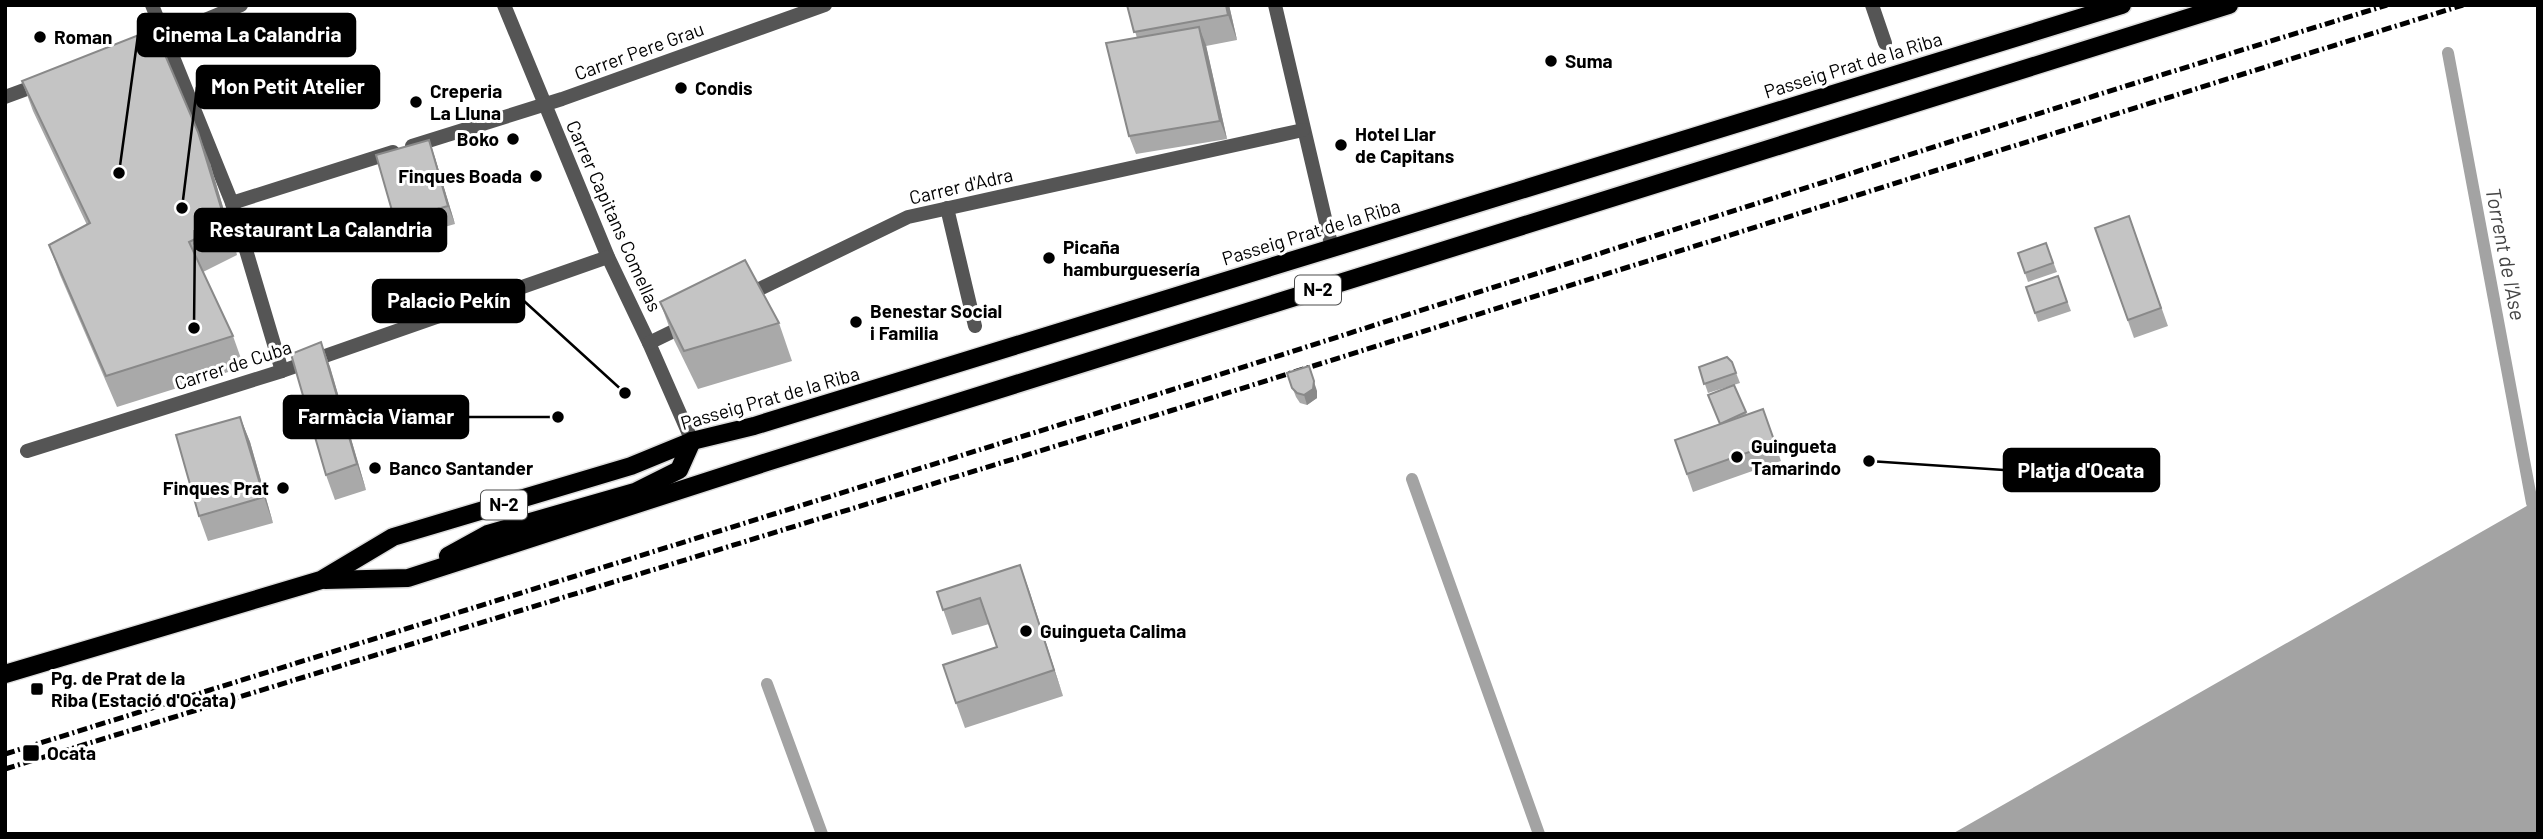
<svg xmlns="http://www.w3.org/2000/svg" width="2543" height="839" font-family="Barlow,sans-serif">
  <rect width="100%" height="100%" fill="#fff"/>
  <path fill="#a3a3a3" d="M2538,499V834H1952L2532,503Z"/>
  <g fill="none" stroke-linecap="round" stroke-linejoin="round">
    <g stroke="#a3a3a3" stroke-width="12">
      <path d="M2448,53L2532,503"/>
      <path d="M1412,479L1539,834"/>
      <path d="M767,684L822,834"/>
    </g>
    <g stroke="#dbdbdb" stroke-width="21">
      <g id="primary">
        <path d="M448,556L488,534L635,492L679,470L692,441"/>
        <path d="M325,580L408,578L767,462L2229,5"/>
        <path d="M5,674L321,580L393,537L631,466L692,441L754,426L2122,5"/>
      </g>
    </g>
    <g stroke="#555" stroke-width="14">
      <path d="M152,5L232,203L282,371"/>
      <path d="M504,5L608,257L649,343L692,441"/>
      <path d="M1275,5L1332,248"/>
      <path d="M1872,5L1885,43"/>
      <path d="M157,40L241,5"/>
      <path d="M5,97L43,83"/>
      <path d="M412,146L562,99L825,5"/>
      <path d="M232,203L393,152"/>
      <path d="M947,208L975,326"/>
      <path d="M745,296L908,217L1303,130"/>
      <path d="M649,343L686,325"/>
      <path d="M27,451L282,371L608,257"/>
    </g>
    <use href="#primary" stroke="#000" stroke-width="18"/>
    <g stroke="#000" stroke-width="5" stroke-dasharray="10 3.5 2 3.5" stroke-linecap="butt">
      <path d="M5,754L1168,391L2097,95L2387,5"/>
      <path d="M5,769L1173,410L2463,5"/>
    </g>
  </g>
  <g fill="#a9a9a9">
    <path d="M1127,5H1229L1237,40L1206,46L1227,139L1136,154L1129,136L1137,38Z"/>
    <path d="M22,81L210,163L237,255L203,272L233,336L244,367L117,407L60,275L49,245L87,225L33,111Z"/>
    <path d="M429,140L435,158L455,224L402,239L395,221Z"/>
    <path d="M2129,216L2168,326L2134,338L2095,228Z"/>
    <path d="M2046,243L2057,272L2028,282L2018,253Z"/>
    <path d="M2058,276L2071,311L2038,322L2026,287Z"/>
    <path d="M660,302L779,323L792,361L698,389L674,340Z"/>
    <path d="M321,342L330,367L366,490L335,500L326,475Z"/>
    <path d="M1732,362L1740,383L1708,393L1699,367Z"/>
    <path d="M1287,373L1317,391V398L1307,405L1300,403L1296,397Z"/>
    <path d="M1734,385L1747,415L1763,409L1781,461L1693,492L1675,440L1719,424Z"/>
    <path d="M240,417L250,442L273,523L208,541L199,516Z"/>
    <path d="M1020,565L1063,696L965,728L956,703L997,647L989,624L952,635L937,592Z"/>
  </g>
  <g fill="#898989">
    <path d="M1226,5H1229L1237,40L1228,15Z"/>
    <path d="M1199,27L1206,45L1227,139L1220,121Z"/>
    <path d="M198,132L210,163L237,255L226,224Z"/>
    <path d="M429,140L435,158L455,224L448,206Z"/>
    <path d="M321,342L330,367L366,490L357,464Z"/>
    <path d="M1309,366L1317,391V398L1307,405L1304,395Z"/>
    <path d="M240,417L250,442L273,523L264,497Z"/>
    <path d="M1020,565L1029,590L1063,696L1054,670Z"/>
  </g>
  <g fill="#c4c4c4" stroke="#898989" stroke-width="2">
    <path d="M1127,5H1226L1228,15L1134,32Z"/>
    <path d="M1199,27L1220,121L1129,136L1106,43Z"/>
    <path d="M154,29L198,132L226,224L189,242L233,336L106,376L49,245L90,223L22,81Z"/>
    <path d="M429,140L448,206L395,221L376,155Z"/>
    <path d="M2129,216L2161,308L2128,320L2095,228Z"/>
    <path d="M2046,243L2053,263L2025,273L2018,253Z"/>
    <path d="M745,260L779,323L684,351L660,302Z"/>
    <path d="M2058,276L2067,302L2035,313L2026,287Z"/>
    <path d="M321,342L357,464L326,475L291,354Z"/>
    <path d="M1727,357L1732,362L1736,373L1704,384L1699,367Z"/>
    <path d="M1309,366L1314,381L1313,389L1304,395L1297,393L1292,388L1287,373Z"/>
    <path d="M1734,385L1746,412L1720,424L1708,395Z"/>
    <path d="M1763,409L1775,443L1687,474L1675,440Z"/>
    <path d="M240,417L264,497L199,516L176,435Z"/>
    <path d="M1020,565L1054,670L956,703L943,665L997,647L980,598L943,610L937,592Z"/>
  </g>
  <g fill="#000" stroke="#fff" stroke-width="2.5">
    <circle cx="40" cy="37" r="7"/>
    <circle cx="1551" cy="61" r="7"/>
    <circle cx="681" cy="88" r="7"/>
    <circle cx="416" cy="102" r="7"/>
    <circle cx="513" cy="139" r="7"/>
    <circle cx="1341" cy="145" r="7"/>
    <circle cx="536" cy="176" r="7"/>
    <circle cx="1049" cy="258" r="7"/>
    <circle cx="856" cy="322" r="7"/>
    <circle cx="1737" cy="457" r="7"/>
    <circle cx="375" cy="468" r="7"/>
    <circle cx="283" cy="488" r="7"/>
    <circle cx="1026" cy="631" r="7"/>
    <rect x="30" y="682" width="14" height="14" rx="3.5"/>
    <rect x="22" y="744" width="18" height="18" rx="3.5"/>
  </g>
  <g text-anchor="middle" stroke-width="6" stroke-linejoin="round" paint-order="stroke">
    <g fill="#fff" stroke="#4c4c4c" stroke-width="2">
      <rect x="1295" y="275.5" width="46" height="29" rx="5"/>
      <rect x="481" y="490.5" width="46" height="29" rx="5"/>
    </g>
    <g font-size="18" font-weight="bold" fill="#000">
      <text x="1318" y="296">N-2</text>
      <text x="504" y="511">N-2</text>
    </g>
    <g font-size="19" font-weight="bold" fill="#000" stroke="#fff" text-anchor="start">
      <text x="54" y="44">Roman</text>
      <text x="1565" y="68">Suma</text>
      <text x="695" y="95">Condis</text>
      <text x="430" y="98">Creperia<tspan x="430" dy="22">La Lluna</tspan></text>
      <text x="1355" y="141">Hotel Llar<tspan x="1355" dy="22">de Capitans</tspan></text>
      <text x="499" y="146" text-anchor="end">Boko</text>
      <text x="522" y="183" text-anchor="end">Finques Boada</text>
      <text x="1063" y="254">Picaña<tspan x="1063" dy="22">hamburguesería</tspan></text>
      <text x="870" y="318">Benestar Social<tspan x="870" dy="22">i Familia</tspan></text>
      <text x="1751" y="453">Guingueta<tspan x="1751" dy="22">Tamarindo</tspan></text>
      <text x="389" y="475">Banco Santander</text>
      <text x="269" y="495" text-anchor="end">Finques Prat</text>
      <text x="1040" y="638">Guingueta Calima</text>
      <text x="51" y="685">Pg. de Prat de la<tspan x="51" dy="22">Riba (Estació d'Ocata)</tspan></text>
      <text x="47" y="760">Ocata</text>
    </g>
    <g font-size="19" fill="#000" stroke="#fff">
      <text transform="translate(639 51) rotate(-20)" y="7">Carrer Pere Grau</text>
      <text transform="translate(1853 65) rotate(-17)" y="7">Passeig Prat de la Riba</text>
      <text transform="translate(961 186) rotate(-13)" y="7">Carrer d'Adra</text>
      <text transform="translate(614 216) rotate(66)" y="7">Carrer Capitans Comellas</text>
      <text transform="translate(1311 232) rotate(-17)" y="7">Passeig Prat de la Riba</text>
      <text transform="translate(233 365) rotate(-18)" y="7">Carrer de Cuba</text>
      <text transform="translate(770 398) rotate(-16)" y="7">Passeig Prat de la Riba</text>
    </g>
    <g font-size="21" font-style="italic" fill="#444" stroke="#fff">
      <text transform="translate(2505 254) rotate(79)" y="7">Torrent de l'Ase</text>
    </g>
  </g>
  <path fill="none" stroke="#000" stroke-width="2.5" d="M119 173L138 35M182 208L197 87M194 328L195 230M625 393L524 301M558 417L468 417M1869 461L2004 470"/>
  <g fill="#000" stroke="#fff" stroke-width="2.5">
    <circle cx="119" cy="173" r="7"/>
    <circle cx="182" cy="208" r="7"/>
    <circle cx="194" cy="328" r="7"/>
    <circle cx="625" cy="393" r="7"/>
    <circle cx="558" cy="417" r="7"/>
    <circle cx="1869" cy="461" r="7"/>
  </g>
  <g fill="#000" stroke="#000" stroke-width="2.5">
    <rect x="138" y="14" width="217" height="42" rx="7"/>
    <rect x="197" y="66" width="182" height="42" rx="7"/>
    <rect x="195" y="209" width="251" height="42" rx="7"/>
    <rect x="373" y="280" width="151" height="42" rx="7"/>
    <rect x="284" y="396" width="184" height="42" rx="7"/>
    <rect x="2004" y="449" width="155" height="42" rx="7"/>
  </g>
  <g font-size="21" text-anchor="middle" font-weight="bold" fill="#fff">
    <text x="247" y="42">Cinema La Calandria</text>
    <text x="288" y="94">Mon Petit Atelier</text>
    <text x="321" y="237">Restaurant La Calandria</text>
    <text x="449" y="308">Palacio Pekín</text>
    <text x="376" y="424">Farmàcia Viamar</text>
    <text x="2081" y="478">Platja d'Ocata</text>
  </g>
  <rect width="2543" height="839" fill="none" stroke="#000000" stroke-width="14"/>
</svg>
